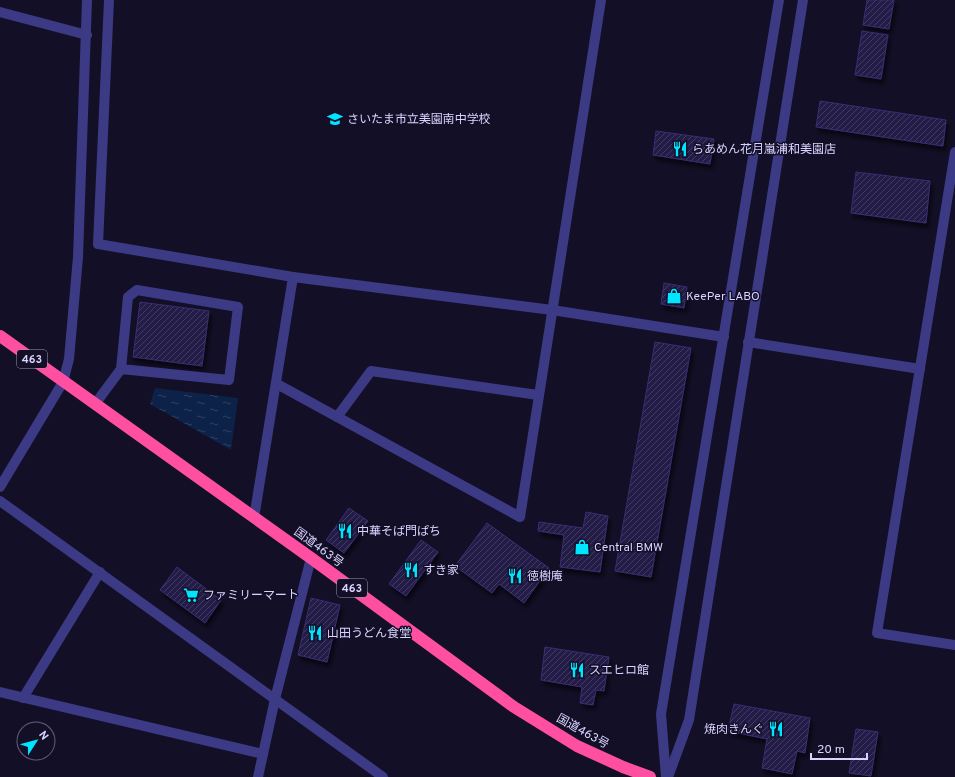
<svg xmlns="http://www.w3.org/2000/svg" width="955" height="777" font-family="Overpass,'Noto Sans JP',sans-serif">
  <defs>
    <pattern id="water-ripples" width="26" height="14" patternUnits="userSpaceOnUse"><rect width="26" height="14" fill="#0c2248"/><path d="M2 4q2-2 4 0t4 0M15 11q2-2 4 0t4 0" fill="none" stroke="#2f4163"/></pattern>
    <pattern id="building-hatch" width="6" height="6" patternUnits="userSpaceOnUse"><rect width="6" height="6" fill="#241b47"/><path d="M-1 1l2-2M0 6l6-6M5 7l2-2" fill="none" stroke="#433b63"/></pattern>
    <filter id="shadow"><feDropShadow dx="2.5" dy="4.5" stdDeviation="2" flood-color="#0009"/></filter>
  </defs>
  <rect width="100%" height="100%" fill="#130f26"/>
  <path fill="url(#water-ripples)" d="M155,388L238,398L231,450L150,404Z"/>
  <g fill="url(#building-hatch)" stroke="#3b2d73" filter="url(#shadow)">
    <path d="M867,0H894L889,29L863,25Z"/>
    <path d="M862,31L888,35L881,79L855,75Z"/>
    <path d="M820,101L946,120L943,146L816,127Z"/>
    <path d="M656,131L714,139L710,164L653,155Z"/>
    <path d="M856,172L930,181L926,223L851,213Z"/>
    <path d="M664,283L687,287L684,308L661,304Z"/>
    <path d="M140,302L209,311L202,366L133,357Z"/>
    <path d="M655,342L691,348L651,577L615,571Z"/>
    <path d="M349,508L368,521L344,553L326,540Z"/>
    <path d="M586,512L608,516L600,572L560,567L564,535L538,531L539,522L583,528Z"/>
    <path d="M487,523L549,568L524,603L499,584L492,593L455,566Z"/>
    <path d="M421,540L438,552L406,596L389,584Z"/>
    <path d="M177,567L221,600L205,623L160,590Z"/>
    <path d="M311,598L340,605L327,662L298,655Z"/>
    <path d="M545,647L609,657L604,691L596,690L593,705L580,703L582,687L541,680Z"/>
    <path d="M734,704L810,718L805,753L797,751L792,774L762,768L767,739L728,731Z"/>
    <path d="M856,729L878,732L871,776L849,773Z"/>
  </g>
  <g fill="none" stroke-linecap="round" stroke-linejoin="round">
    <g stroke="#3d3a85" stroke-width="10">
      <path d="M109,0L98,244L293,277L552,310L724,337"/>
      <path d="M0,12L87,35"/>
      <path d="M955,152L877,633L955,645"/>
      <path d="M748,342L920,369"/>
      <path d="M277,384L520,517L601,0"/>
      <path d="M95,404L121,369L229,380L238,307L137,290L128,297L121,369"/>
      <path d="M337,417L371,371L538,395"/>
      <path d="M0,487L63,382L69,359L78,257L87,0"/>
      <path d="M0,501L383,777"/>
      <path d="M254,518L293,277"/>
      <path d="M0,692L263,754"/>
      <path d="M23,698L100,572"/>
      <path d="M258,777L275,699L311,558"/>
      <path d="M666,777L661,714L779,0"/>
      <path d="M668,777L689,720L803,0"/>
    </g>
    <path stroke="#ff4fa3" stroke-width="12" d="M0,336L311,558L514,707L577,746L623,767L650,777"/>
  </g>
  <defs>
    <g id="school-bare" transform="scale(1.2)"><path d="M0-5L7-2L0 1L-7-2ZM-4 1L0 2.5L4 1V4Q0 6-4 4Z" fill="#00e5ff" stroke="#130f26" stroke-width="2.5" paint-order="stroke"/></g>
    <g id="restaurant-bare" transform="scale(1.2)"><path d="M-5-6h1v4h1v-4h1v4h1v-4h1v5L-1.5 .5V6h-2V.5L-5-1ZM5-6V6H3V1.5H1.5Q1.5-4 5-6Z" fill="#00e5ff" stroke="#130f26" stroke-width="2.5" paint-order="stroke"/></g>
    <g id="shop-bare" transform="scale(1.2)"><path d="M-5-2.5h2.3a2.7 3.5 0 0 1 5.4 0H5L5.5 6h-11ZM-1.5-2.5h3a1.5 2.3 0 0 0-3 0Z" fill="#00e5ff" stroke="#130f26" stroke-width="2.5" paint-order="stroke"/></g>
    <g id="supermarket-bare" transform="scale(1.2)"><path d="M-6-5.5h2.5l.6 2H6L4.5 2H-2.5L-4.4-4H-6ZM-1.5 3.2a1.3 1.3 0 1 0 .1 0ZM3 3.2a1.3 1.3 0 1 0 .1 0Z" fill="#00e5ff" stroke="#130f26" stroke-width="2.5" paint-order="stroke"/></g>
  </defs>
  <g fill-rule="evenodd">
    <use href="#school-bare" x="335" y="119"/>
    <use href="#restaurant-bare" x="680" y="149"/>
    <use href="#shop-bare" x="674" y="296"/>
    <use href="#restaurant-bare" x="345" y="531"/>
    <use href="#shop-bare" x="582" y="547"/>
    <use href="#restaurant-bare" x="411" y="570"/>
    <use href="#restaurant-bare" x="515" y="576"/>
    <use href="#supermarket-bare" x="191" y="595"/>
    <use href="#restaurant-bare" x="315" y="633"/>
    <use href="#restaurant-bare" x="577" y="670"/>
    <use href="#restaurant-bare" x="776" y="729"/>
  </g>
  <g text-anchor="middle" stroke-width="3" stroke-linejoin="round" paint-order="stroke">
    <g fill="#130f26" stroke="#9e99be" stroke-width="1">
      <rect x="17" y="350" width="30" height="18" rx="3"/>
      <rect x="337" y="579" width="30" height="18" rx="3"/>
    </g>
    <g font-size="11" font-weight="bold" fill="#d9d4ff">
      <text x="32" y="363">463</text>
      <text x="352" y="592">463</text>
    </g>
    <g font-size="12" fill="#d9d4ff" stroke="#130f26" text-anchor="start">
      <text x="347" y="123">さいたま市立美園南中学校</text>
      <text x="692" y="153">らあめん花月嵐浦和美園店</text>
      <text x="686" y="300">KeePer LABO</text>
      <text x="357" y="535">中華そば門ぱち</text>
      <text x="594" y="551">Central BMW</text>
      <text x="423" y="574">すき家</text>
      <text x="527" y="580">徳樹庵</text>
      <text x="203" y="599">ファミリーマート</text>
      <text x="327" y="637">山田うどん食堂</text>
      <text x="589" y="674">スエヒロ館</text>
      <text x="764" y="733" text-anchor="end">焼肉きんぐ</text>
    </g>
    <g font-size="12" fill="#d9d4ff" stroke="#130f26">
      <text transform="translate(319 547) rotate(36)" y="4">国道463号</text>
      <text transform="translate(583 731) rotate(29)" y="4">国道463号</text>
    </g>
  </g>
  <g transform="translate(36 741) rotate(54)"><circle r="19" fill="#130f26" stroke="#625e7d"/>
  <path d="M0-3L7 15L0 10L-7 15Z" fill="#00e5ff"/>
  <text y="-6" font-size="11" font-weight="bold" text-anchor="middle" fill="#d9d4ff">N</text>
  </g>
  <path d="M811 753v6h56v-6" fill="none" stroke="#d9d4ff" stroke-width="2"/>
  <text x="817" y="753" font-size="12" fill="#d9d4ff" stroke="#130f26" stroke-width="3" paint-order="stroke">20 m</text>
</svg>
